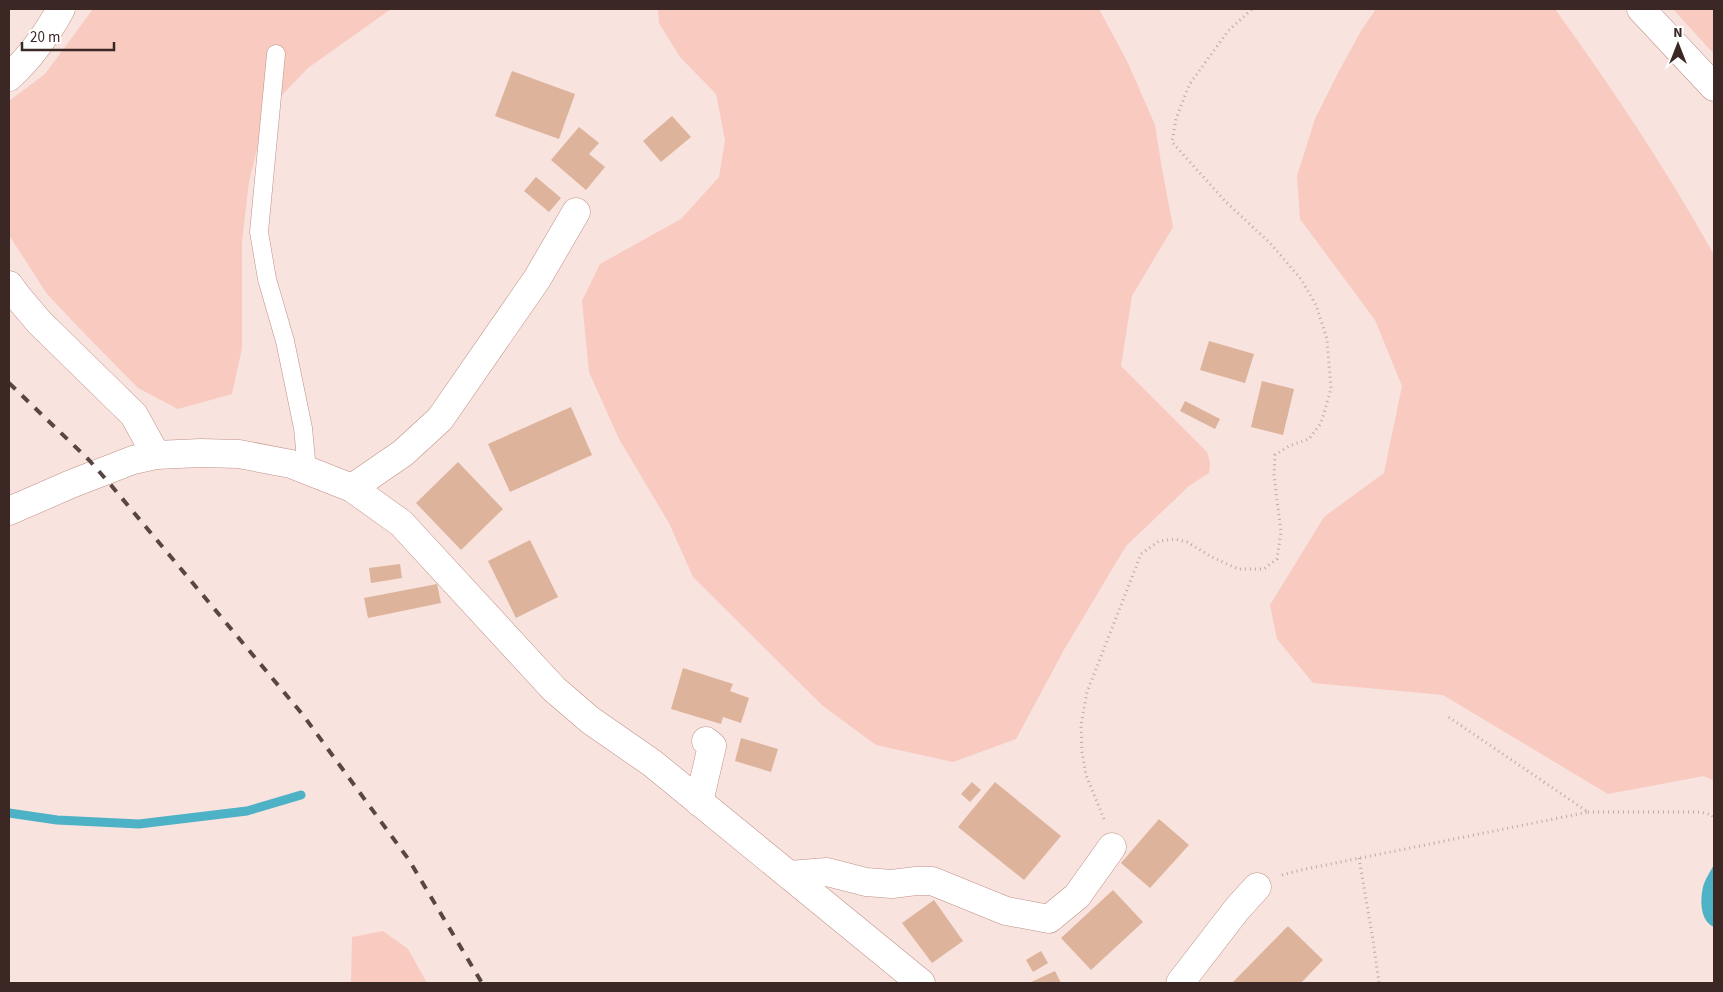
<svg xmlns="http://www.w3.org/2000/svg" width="1723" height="992" font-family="'Source Sans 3',sans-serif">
  <rect width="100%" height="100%" fill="#f8e3df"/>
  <g fill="#f8cac0">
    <path d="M93,9H391L308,68L278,99L259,141L249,182L242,241V348L232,394L178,409L138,388L84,333L47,294L9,235V101L45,74Z"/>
    <path d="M658,9H1099L1128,63L1155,125L1162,169L1173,227L1132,296L1121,366L1207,452L1210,462L1209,473L1189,486L1126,546L1065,648L1016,739L953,762L876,745L823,706L693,577L669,523L619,439L589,372L582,301L600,264L681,219L719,177L725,140L716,94L680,57L659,23Z"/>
    <path d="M1376,9H1555C1612,88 1667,170 1714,255V781L1704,776L1608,794L1443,695L1313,683L1277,639L1270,605L1324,517L1384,473L1402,386L1375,320L1300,219L1297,176L1315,119L1339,71L1361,31Z"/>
    <path d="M1673,9H1714V54Z"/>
    <path d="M383,931L408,949L427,983H351L352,937Z"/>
  </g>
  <path fill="#4db2c5" d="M1714,864V927C1700,921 1700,900 1703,887C1705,879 1711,871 1714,864Z"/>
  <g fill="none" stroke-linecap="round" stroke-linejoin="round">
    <path stroke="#4db2c5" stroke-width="9" d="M9,813L57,820L139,824L247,811L301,795"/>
  </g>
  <g fill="#ddb39b">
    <path d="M512,71L575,94L559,139L495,116Z"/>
    <path d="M672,116L691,137L661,162L643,141Z"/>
    <path d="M579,127L599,143L589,154L605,167L586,190L551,160Z"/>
    <path d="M536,177L561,198L549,212L524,191Z"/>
    <path d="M1209,341L1254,354L1245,383L1200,370Z"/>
    <path d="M1262,381L1294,389L1283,435L1251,427Z"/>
    <path d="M1185,401L1220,419L1215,429L1180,411Z"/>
    <path d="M571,407L592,455L510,492L488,444Z"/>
    <path d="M458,462L503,509L461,550L416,503Z"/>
    <path d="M530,540L558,597L516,618L488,561Z"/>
    <path d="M400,564L402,578L371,583L369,568Z"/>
    <path d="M437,584L441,603L368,618L364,598Z"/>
    <path d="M683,668L733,684L730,691L749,698L741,723L723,717L721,724L671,709Z"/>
    <path d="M741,738L778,749L771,772L735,761Z"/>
    <path d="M972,782L981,790L970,802L961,794Z"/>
    <path d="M995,782L1061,836L1024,880L958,827Z"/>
    <path d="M1159,819L1189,845L1150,888L1121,863Z"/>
    <path d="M1113,890L1143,922L1091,970L1061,938Z"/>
    <path d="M934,900L963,941L932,963L902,923Z"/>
    <path d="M1288,926L1323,960L1301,983H1232Z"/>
    <path d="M1041,951L1048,963L1033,972L1026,960Z"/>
    <path d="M1055,971L1061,983H1029Z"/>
  </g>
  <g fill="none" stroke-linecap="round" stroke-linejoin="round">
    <g stroke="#c09187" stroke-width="19">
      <path id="lane" d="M276,54L259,232L267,279L285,341L303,428L307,470"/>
    </g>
    <g stroke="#c09187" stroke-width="29">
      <g id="street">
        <path d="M1641,9L1714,87"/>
        <path d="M9,77C30,58 47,34 61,9"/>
        <path d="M9,285L17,296L39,322L134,415L156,455"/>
        <path d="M352,488L403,453L440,419L537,279L576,212"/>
        <path d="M9,511L71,484L133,460L156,455L201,453L239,454L291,464L352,488L401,523L554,689L590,720L652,763L921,983"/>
        <path d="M699,802L712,746L706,741"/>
        <path d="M789,875L827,872L866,882L892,884L916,881H932L1006,911L1049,919L1077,896L1112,847"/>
        <path d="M1180,983L1237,909L1257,887"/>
      </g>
    </g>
    <g stroke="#bda9a5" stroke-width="3" stroke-dasharray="1 4" stroke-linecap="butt">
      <path d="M1588,812H1701L1712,815L1714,818"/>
      <path d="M1104,819L1086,775L1082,752L1081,725L1087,692L1141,554L1159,541L1175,539L1187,542L1212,557L1238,569H1264L1277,559L1281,532L1274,475L1275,455L1289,446L1309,439L1321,423L1331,389L1327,339L1316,305L1301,279L1270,243L1225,201L1172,142L1176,119L1189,85L1228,31L1252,9"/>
      <path d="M1359,858L1373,940L1379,983"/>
      <path d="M1282,875L1301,870L1588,812L1447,716"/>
    </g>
    <use href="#lane" stroke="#fff" stroke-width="18"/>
    <use href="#street" stroke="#fff" stroke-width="28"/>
    <path stroke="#594642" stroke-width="4" stroke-dasharray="9 9" stroke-linecap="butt" d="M9,383L89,460L110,484L303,715L409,860L482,983"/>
  </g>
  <rect width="1723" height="992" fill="none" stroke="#3b2824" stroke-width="20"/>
  <g transform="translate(1678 45)" stroke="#ffffff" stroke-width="4" paint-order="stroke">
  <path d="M0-4L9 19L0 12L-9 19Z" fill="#3b2824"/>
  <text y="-8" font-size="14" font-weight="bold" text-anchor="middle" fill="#3b2824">N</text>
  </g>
  <path d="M22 42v8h92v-8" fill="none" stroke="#3b2824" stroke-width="2.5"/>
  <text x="30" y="42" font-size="15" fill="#3b2824" stroke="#ffffff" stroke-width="4" paint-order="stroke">20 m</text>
</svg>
